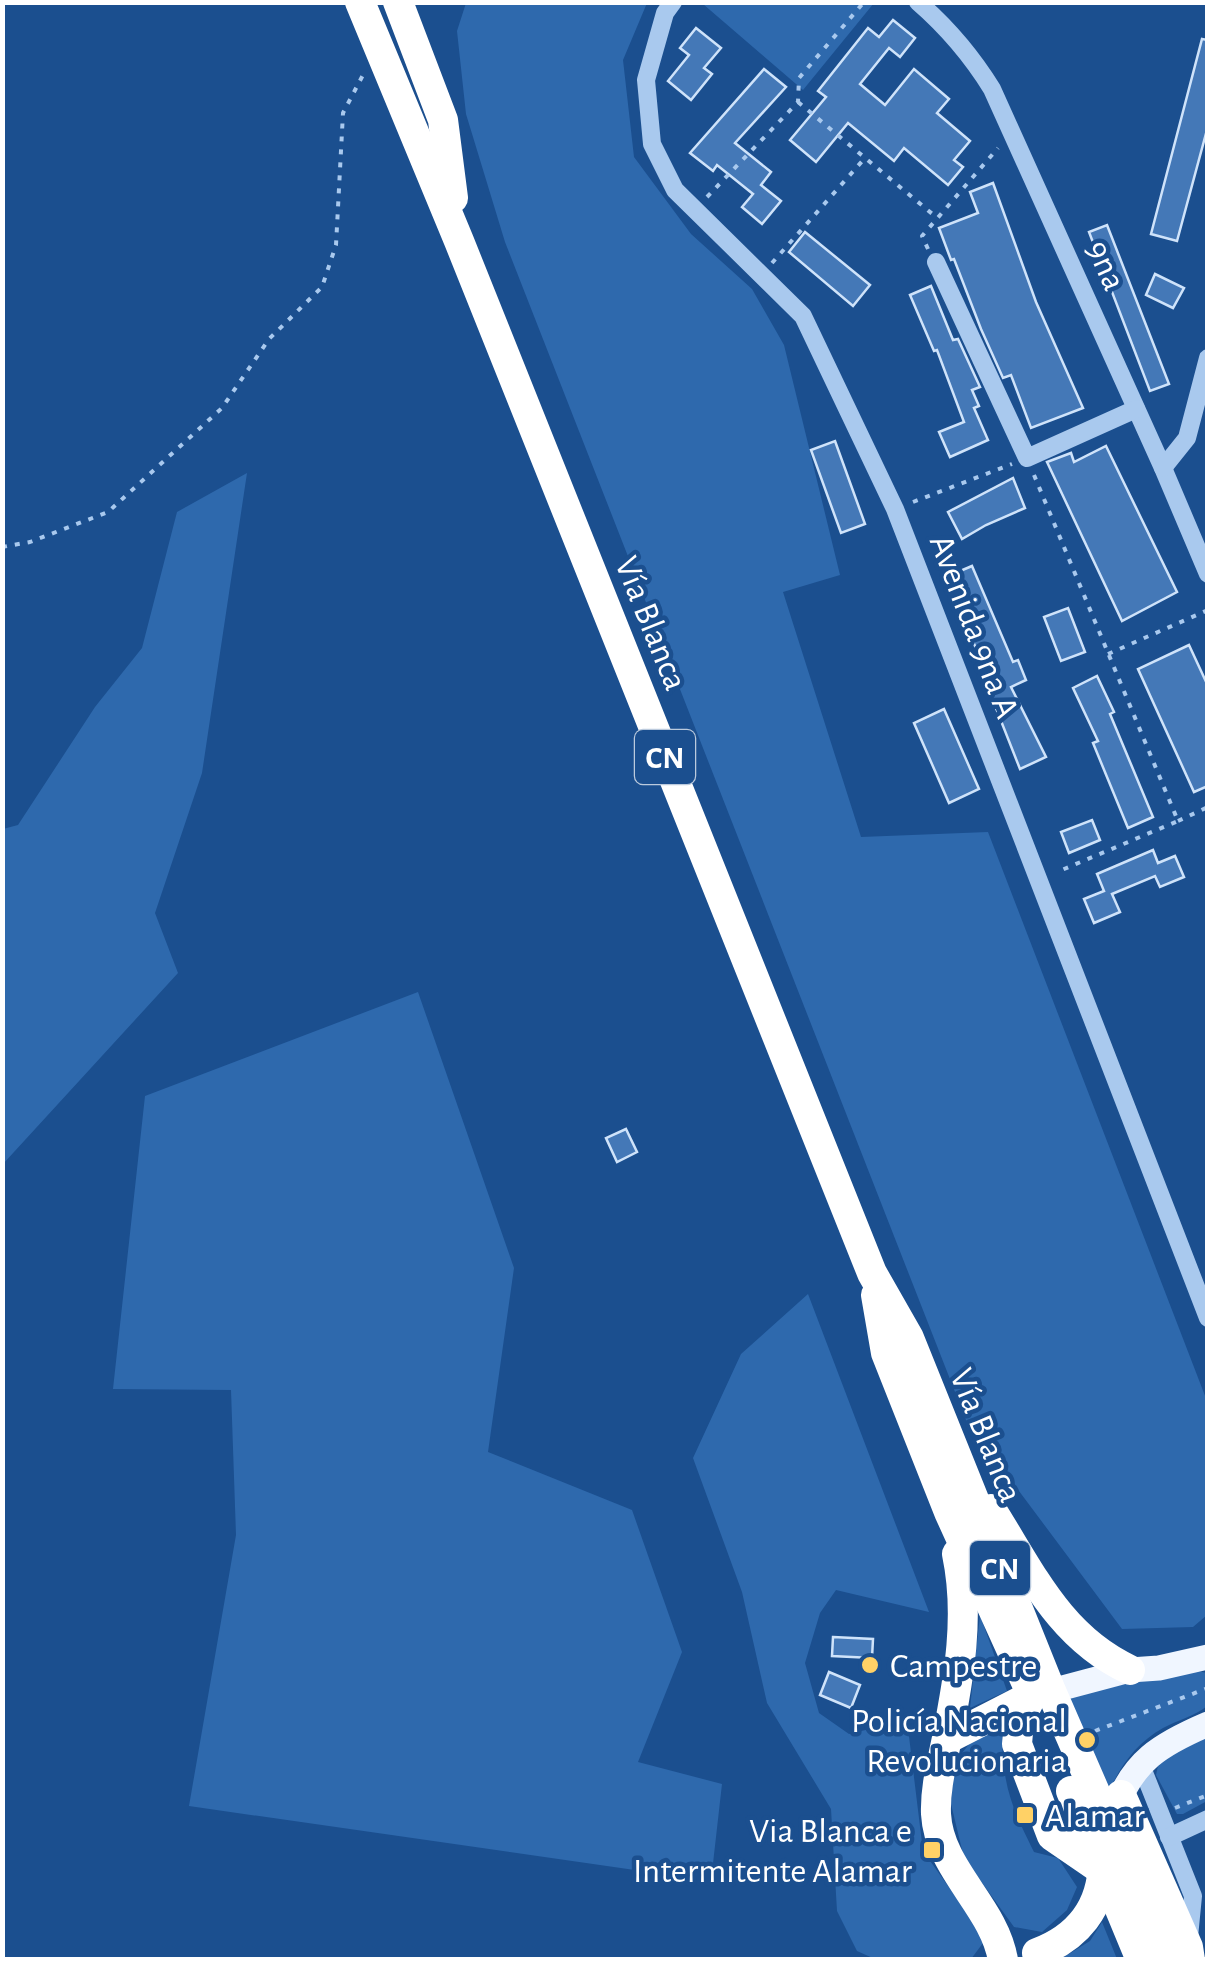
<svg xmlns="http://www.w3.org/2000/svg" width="1210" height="1962" font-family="'Alegreya Sans',sans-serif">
  <rect width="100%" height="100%" fill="#1b4f8f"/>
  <g fill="#2e69ad">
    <path d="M466,3H647L623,60L634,157L691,234L752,289L784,345L840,575L783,592L861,837L988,832L1207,1401V1615L1193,1627L1122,1629L966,1420L505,242L466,114L457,31Z"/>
    <path d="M705,3V2L874,3L803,90L703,4Z"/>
    <path d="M247,473L202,773L155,913L178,973L3,1164V829L18,825L95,707L142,648L177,512Z"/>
    <path d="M418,992L514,1268L488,1452L632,1510L682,1652L638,1762L722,1784L711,1881L189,1806L236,1535L231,1390L113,1389L145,1096Z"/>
    <path d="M808,1294L929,1612L836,1590L820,1613L805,1663L819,1713L849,1734L907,1720L923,1851L986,1939L971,1959H875L857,1951L837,1911L831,1809L767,1703L742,1592L693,1458L741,1354Z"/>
    <path d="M980,1615L1007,1691L970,1708Z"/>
    <path d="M1193,1670L1207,1673V1706C1195,1716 1178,1720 1163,1728C1136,1743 1118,1768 1107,1797L1070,1701L1073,1695Z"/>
    <path d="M1002,1726C1002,1783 1009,1802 1034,1852L1058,1858L1077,1887L1067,1910L1042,1932L1014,1927L964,1858L951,1804L954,1763L970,1743Z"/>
    <path d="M1207,1736V1801L1183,1814H1177L1156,1775L1159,1761Z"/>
    <path d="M1102,1922L1117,1959L1059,1960L1090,1941Z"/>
  </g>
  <g fill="#4478b7" stroke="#cfe3fa" stroke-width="2.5">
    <path d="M893,20L915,38L900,57L889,48L860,84L885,105L914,69L949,99L937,113L970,141L954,160L963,167L948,185L904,148L894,161L848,123L816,162L790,140L826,97L818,91L868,28L879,37Z"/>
    <path d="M696,28L721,48L704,68L712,74L691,100L668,81L689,55L680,48Z"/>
    <path d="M1202,39L1208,40V126L1177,241L1151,234Z"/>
    <path d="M764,69L786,87L735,143L771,172L761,185L781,201L762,224L742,207L753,194L717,165L713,171L690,153Z"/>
    <path d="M993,183L1036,302L1083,408L1031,428L1011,375L1003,378L981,329L954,259L951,260L939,228L978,213L970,192Z"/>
    <path d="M1107,225L1169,384L1150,391L1089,232Z"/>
    <path d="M805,232L870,285L853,306L789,252Z"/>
    <path d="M1155,274L1184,288L1173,308L1146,295Z"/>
    <path d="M931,286L953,340L958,339L980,387L972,390L979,406L974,408L988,440L950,457L939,432L964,422L937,350L934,351L910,295Z"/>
    <path d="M835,441L865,524L841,533L811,450Z"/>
    <path d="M1106,446L1177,592L1122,621L1047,462L1071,453L1074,462Z"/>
    <path d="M1013,478L1025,508L986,525L962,539L948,512Z"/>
    <path d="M972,566L1013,662L1018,660L1026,680L1011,687L1046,757L1020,769L990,693L999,689L985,656L980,658L946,577Z"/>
    <path d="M1068,608L1085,652L1061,661L1044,617Z"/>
    <path d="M1189,645L1208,686V786L1194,792L1138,669Z"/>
    <path d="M1097,676L1114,712L1110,714L1153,817L1128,828L1093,743L1098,741L1073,688Z"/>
    <path d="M944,709L979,789L949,803L914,723Z"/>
    <path d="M1092,820L1100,840L1069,853L1061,832Z"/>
    <path d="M1153,850L1158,863L1175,856L1184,877L1160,887L1155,876L1112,894L1120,912L1094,923L1084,899L1104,891L1097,874Z"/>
    <path d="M626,1129L637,1152L617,1162L606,1138Z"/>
    <path d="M833,1637L873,1639L872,1658L832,1656Z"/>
    <path d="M829,1672L860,1685L851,1708L820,1695Z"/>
  </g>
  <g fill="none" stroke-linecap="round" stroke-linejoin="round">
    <g stroke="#a9c9ee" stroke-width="4" stroke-dasharray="5 8" stroke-linecap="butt">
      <path d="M798,102L936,217"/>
      <path d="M707,197L798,102L799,78L864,2"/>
      <path d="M928,249L922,236L998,148"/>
      <path d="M772,263L865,158"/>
      <path d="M1034,475L1178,821L1057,872"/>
      <path d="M913,502L1012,464"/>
      <path d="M2,547L30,542L108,512L222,408L269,339L322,287L336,245L343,113L364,73"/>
      <path d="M1108,654L1208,610"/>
      <path d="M1178,821L1208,807"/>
      <path d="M1095,1731L1208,1688"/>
      <path d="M1175,1808L1208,1795"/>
    </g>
    <g stroke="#a9c9ee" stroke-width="18">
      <path d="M673,2L665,13L646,80L652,144L675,190L803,316L895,509L1208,1318"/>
      <path d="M918,2C948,28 971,55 992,89L1163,468L1208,574"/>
      <path d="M936,262L1027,458L1136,409"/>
      <path d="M1163,468L1187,438L1208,358"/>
      <path d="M1141,1765L1193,1896L1189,1937"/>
      <path d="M1169,1837L1208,1819"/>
    </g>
    <g stroke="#f0f6ff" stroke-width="25">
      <path d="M1051,1691L1130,1670L1159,1668L1208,1657"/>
      <path d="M1115,1811C1132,1761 1161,1744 1208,1724"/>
    </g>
    <g stroke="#fff" stroke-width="30">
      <path d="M360,2L459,241L872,1273L909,1338L1051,1691L1168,1960"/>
      <path d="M398,2L443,120L453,198"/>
      <path d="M876,1295L886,1353L949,1512L1027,1684"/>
      <path d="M991,1509C1031,1572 1059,1637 1130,1670"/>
      <path d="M957,1554C970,1616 959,1677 947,1738C942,1763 935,1788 936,1814C939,1870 994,1906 1003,1960"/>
      <path d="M1032,1695L1019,1721L1017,1744L1052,1836L1103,1871"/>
      <path d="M947,1739L1033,1695"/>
      <path d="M1071,1791L1141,1960"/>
      <path d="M1121,1795L1188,1947L1190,1960"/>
      <path d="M1037,1953C1077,1938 1102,1908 1103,1863"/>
    </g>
  </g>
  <g fill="#ffd166" stroke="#1b4f8f" stroke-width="4">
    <circle cx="870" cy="1665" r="10"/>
    <circle cx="1087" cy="1740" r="10"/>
    <rect x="1015" y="1805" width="20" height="20" rx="5"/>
    <rect x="922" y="1840" width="20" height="20" rx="5"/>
  </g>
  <g text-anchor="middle" stroke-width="9" stroke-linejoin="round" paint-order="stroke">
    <g fill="#1b4f8f" stroke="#bbcadd" stroke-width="2.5">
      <rect x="635" y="730" width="60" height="54" rx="8"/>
      <rect x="970" y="1541" width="60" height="54" rx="8"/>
    </g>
    <g font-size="32" font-weight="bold" fill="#fff">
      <text x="665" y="768">CN</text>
      <text x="1000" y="1579">CN</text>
    </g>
    <g font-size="35" fill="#fff" stroke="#1b4f8f">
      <text transform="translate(1107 265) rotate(66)" y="12">9na</text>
      <text transform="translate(652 623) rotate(68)" y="12">Vía Blanca</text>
      <text transform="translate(975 626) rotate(69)" y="12">Avenida 9na A</text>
      <text transform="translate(987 1435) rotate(68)" y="12">Vía Blanca</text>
    </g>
    <g font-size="35" fill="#fff" stroke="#1b4f8f" text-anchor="start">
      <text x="890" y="1677">Campestre</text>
      <text x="1067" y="1732" text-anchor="end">Policía Nacional<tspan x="1067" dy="40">Revolucionaria</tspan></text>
      <text x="1045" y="1827">Alamar</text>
      <text x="912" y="1842" text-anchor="end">Via Blanca e<tspan x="912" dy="40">Intermitente Alamar</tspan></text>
    </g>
  </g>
  <rect width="1210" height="1962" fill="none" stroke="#ffffff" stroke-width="10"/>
</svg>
